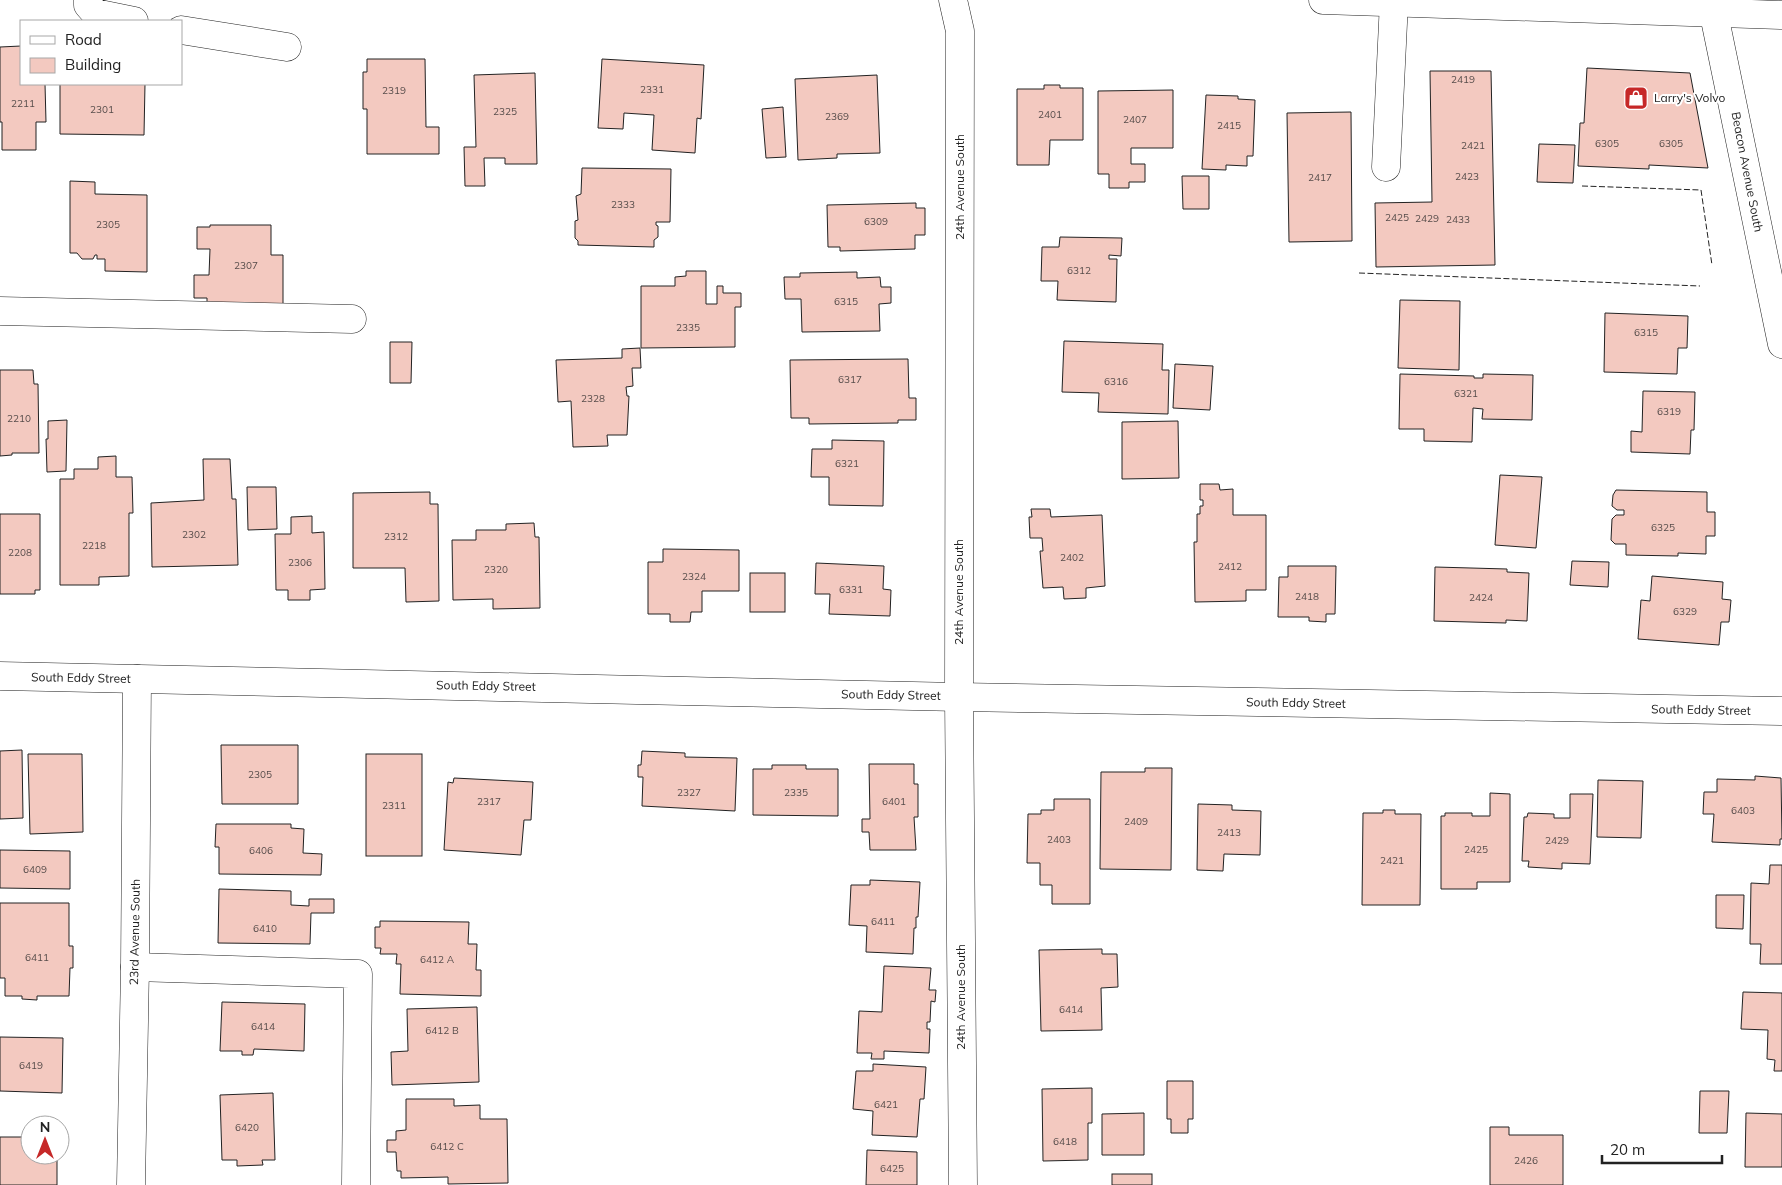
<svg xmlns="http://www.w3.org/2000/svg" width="1782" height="1185" font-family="Mulish,sans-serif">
  <rect width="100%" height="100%" fill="#fff"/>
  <g fill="#f3c9c0" stroke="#222">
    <path d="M21,46V84H45L46,122H36V150H2V122H0V47Z"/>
    <path d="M367,59H425L426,127H439V154H367V109H363V72H367Z"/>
    <path d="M602,59L704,65L701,119L697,118L695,153L652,150L654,115L624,113L623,129L598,128Z"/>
    <path d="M1587,68L1690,73L1708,168L1649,165V169L1578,166L1580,123H1584Z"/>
    <path d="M1430,71H1491L1495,265L1376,267L1375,203L1432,202Z"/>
    <path d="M535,73L537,164H505V158H484L485,186H465L464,147H476L474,75Z"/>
    <path d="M877,75L880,153L837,154V158L798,160L795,79Z"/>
    <path d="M60,84H145L144,135L60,134Z"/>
    <path d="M1044,85H1060V88H1083V140H1050L1049,165H1017V89H1044Z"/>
    <path d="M1173,90V148H1131V164H1145V182H1129V188H1109V174H1098V91Z"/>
    <path d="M1206,95L1238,96V99L1255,100L1253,156H1247V166L1226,165V170L1202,169Z"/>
    <path d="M783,107L786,157L766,158L762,109Z"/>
    <path d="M1351,112L1352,241L1289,242L1287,113Z"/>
    <path d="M1539,144L1575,145L1573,183L1537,182Z"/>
    <path d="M582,168L671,169L670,222H656V225L658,226V237L654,240V247L578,245V241L575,238V221L578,220L576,196L581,194Z"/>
    <path d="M1182,176H1209V209H1183Z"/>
    <path d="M70,181L95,182V194L147,195V272L105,271V259H97V255H95L93,259H82L77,253H70Z"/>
    <path d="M916,203V208H925V235H915V249L840,251V247H828L827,205Z"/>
    <path d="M210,225H271V255H283V305L207,304V298H194V275H209L210,249H197V227H210Z"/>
    <path d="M1060,237L1122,238L1121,256L1109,255V259H1117L1116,302L1057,300L1058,281H1041L1042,247H1059Z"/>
    <path d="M686,271H706V304H717V286H723V293H741V307H735V347L641,348V286H675V277L686,276Z"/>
    <path d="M857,272V278L880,277L881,287H891V303L879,304L880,331L802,332L801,299H785L784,277H800V273Z"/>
    <path d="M1400,300L1460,301L1459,370L1398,368Z"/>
    <path d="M1605,313L1688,316L1687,348H1678L1677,374L1604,372Z"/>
    <path d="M1064,341L1163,344L1162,370H1169L1168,414L1098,412L1099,393L1062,392Z"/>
    <path d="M390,342H412L411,383H390Z"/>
    <path d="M640,348L641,368H632L633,386L626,387L627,396H629L627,435H607L608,446L573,447L571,401L558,402L556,360L622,358V349Z"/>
    <path d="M908,359L909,398H916V420H898V423L809,424V418H791L790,360Z"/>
    <path d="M1175,364L1213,366L1210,410L1173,408Z"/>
    <path d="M0,370H33L34,384H38L39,453H12V455L0,456Z"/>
    <path d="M1400,374L1474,376V378H1483V374L1533,375L1532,420L1482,419L1483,409L1473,408L1472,442L1424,441V429H1399Z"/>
    <path d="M1643,391L1695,392L1694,430H1691L1690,454L1631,452V431L1642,432Z"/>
    <path d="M67,420L66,471L47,472L46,439H48V421Z"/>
    <path d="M1178,421L1179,478L1122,479V422Z"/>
    <path d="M832,440L884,441L883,506L829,505V477H811L812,449H832Z"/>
    <path d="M116,456V477H132L133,513H129V576L99,577V585H60V479H74V469H98V457Z"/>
    <path d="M203,459H230L232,499H236L238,565L152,567L151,503L204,500Z"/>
    <path d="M1500,475L1542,477L1536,548L1495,545Z"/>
    <path d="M1200,484H1219L1220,490L1233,489V515H1266V590H1246V601L1195,602L1194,542H1197V514H1200V506H1203V500H1200Z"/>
    <path d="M247,487H276L277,529L248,530Z"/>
    <path d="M1616,490L1707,492V512H1715V536H1706V554L1678,553V556L1626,555V544H1615L1611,540L1612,519L1616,515H1624V510H1617L1612,506L1613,495Z"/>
    <path d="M430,492V504H438L439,601L406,602L405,568H353V493Z"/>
    <path d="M1031,509H1050L1051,517L1102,515L1105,586L1086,588V598L1064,599L1063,587L1043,588L1040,551H1043L1042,538H1030L1029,517H1032Z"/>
    <path d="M0,514H40V590H35V594H0Z"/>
    <path d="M312,516V533L324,532L325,589L310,590V600H288V590H276L275,534H291V517Z"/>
    <path d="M534,523L535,537H539L540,608L493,609V599L453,600L452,540H476V530H506V524Z"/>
    <path d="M663,549L739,550V591H702V612H691L690,622H670V614H648V562H663Z"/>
    <path d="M1572,561L1609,562L1608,587L1570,585Z"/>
    <path d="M816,563L884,566L883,589L891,590L890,616L829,614L830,594H815Z"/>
    <path d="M1288,566H1336L1335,614H1326V622L1309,621V617H1278L1279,577H1288Z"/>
    <path d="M1435,567L1507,569V572L1529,573L1527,621L1506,620V623L1434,621Z"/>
    <rect x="750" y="573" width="35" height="39"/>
    <path d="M1652,576L1723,582L1722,599L1731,600L1729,622H1721L1719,645L1638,639L1641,600L1650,601Z"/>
    <path d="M221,745H298V804H222Z"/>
    <path d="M22,750L23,818L0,819V751Z"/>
    <path d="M642,751L685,753V757L737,758L735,811L642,806L643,777H638V765H641Z"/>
    <path d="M28,754H82L83,832L30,834Z"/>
    <rect x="366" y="754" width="56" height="102"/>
    <path d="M869,764H914V784H918V817H914L916,850H870L869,832H862V819H870Z"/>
    <path d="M772,765H806V769H838V816L753,815V769H772Z"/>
    <path d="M1145,768H1172L1171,870L1100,869L1101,772H1145Z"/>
    <path d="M1755,776L1781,778L1782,839H1780V845L1712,842L1714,814H1703L1704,792H1717V779L1755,780Z"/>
    <path d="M454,778L533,782L531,820H524L521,855L444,850L448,782L453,783Z"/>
    <path d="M1598,780L1643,781L1641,838L1597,837Z"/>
    <path d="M1490,793L1510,794V882H1477V889H1441V816H1445V813H1472V816H1490Z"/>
    <path d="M1570,794H1593L1590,864L1562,863V869L1528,867L1529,861H1522L1524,817H1527L1528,813L1554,814V818H1570Z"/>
    <path d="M1054,799H1090V904H1052V885H1040V863H1027L1028,814H1041V810H1054Z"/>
    <path d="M1198,804L1232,805V810L1261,811L1260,855L1224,854L1223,871L1197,870Z"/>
    <path d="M1383,810H1395V814H1421L1420,905H1362L1363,813H1383Z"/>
    <path d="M216,824H291V828L304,829L303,853L322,854L321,875L219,874V847H215Z"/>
    <path d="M0,850L70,851V889L0,888Z"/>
    <path d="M1770,865H1782V964H1760L1761,944H1750L1751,883L1769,884Z"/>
    <path d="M870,880L920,882L918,917H916V928H914L913,954L866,952L867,926L849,925L851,885H870Z"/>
    <path d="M219,889L291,891V905L309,906V899H334V913H311L310,944L218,943Z"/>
    <path d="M1716,895H1744L1743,929L1716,928Z"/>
    <path d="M0,903H69V946H73V968H70L69,996H37V1000L22,999V996H5V978H0Z"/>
    <path d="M380,921L469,922L468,944H477L476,970H481V996L400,994L401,964H396L397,954H380L381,948H375V927H380Z"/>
    <path d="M1102,949V954H1117L1118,987L1101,988L1102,1030L1041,1031L1039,950Z"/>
    <path d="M884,966L931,968L929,990H936L935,1002L931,1001L930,1022H927V1029H930L929,1053L884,1051V1059H871L872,1053H857L859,1011L882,1012Z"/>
    <path d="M1743,992L1782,993V1071H1774L1775,1060L1767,1059L1768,1030L1741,1029Z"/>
    <path d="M222,1002L305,1004L304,1051L254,1049L253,1055H242V1051H220Z"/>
    <path d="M477,1007L479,1082L392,1085L391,1052L408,1051L407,1009Z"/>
    <path d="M0,1037L63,1038L62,1093L0,1091Z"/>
    <path d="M873,1064L926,1067L924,1099H920L917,1137L872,1135L873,1111L853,1109L856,1071H873Z"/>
    <path d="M1167,1081H1193V1119H1188V1133H1171V1119H1167Z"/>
    <path d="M1092,1088V1123H1088V1160L1043,1161L1042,1089Z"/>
    <path d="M1700,1091H1729L1727,1133H1699Z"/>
    <path d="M273,1093L275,1160H262L263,1165L237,1166V1160H222L220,1095Z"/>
    <path d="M406,1099H454V1106L480,1105V1119H507L508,1183L448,1184V1177L401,1178V1171H397L396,1152H387V1140H396V1131L406,1130Z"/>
    <path d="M1144,1113V1155H1102V1114Z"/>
    <path d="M1746,1113L1782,1114V1167H1745Z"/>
    <path d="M1490,1127H1509V1135H1563V1185H1490Z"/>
    <path d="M0,1137H30V1155H57V1185H0Z"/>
    <path d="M867,1150L917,1152V1185H866Z"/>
    <rect x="1112" y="1174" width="40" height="11"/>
  </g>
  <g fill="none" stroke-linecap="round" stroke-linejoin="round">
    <g stroke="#222" stroke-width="29">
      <g id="minor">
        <path d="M88,0V5L95,13L134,21"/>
        <path d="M953,0L960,31L959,697L963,1185"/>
        <path d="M1323,0L1782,15"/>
        <path d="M181,30L287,47"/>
        <path d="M1386,167L1394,2"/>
        <path d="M0,311L352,319"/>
        <path d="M0,676L959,697L1782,711"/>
        <path d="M135,967L358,974L356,1185"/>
        <path d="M131,1185L135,967L137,679"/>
      </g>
    </g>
    <g stroke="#222" stroke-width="29">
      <path id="major" d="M1711,0L1782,344"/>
    </g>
    <use href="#minor" stroke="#fff" stroke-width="28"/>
    <use href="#major" stroke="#fff" stroke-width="28"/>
    <g stroke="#222" stroke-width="1" stroke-dasharray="6 2.5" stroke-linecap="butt">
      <path d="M1582,186L1701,190L1712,265"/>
      <path d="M1359,273L1700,286"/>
    </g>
  </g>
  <defs>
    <g id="shop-square" transform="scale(1.25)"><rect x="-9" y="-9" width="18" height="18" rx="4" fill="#c62828" stroke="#fff"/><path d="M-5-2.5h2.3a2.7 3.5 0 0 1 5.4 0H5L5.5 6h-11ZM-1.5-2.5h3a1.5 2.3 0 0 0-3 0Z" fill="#fff"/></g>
  </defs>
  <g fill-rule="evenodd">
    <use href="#shop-square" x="1636" y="98"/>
  </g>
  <g text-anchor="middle" stroke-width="4" stroke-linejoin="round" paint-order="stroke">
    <g font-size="10" fill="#564c4a">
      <text x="1463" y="83">2419</text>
      <text x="652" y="93">2331</text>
      <text x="394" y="94">2319</text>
      <text x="23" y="107">2211</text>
      <text x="102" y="113">2301</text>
      <text x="505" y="115">2325</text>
      <text x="1050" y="118">2401</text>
      <text x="837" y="120">2369</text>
      <text x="1135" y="123">2407</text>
      <text x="1229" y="129">2415</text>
      <text x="1607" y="147">6305</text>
      <text x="1671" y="147">6305</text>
      <text x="1473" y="149">2421</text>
      <text x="1467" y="180">2423</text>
      <text x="1320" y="181">2417</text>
      <text x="623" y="208">2333</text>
      <text x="1397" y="221">2425</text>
      <text x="1427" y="222">2429</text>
      <text x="1458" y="223">2433</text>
      <text x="876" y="225">6309</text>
      <text x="108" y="228">2305</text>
      <text x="246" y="269">2307</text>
      <text x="1079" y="274">6312</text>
      <text x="846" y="305">6315</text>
      <text x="688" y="331">2335</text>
      <text x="1646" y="336">6315</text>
      <text x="850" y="383">6317</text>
      <text x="1116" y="385">6316</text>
      <text x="1466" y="397">6321</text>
      <text x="593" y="402">2328</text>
      <text x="1669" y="415">6319</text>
      <text x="19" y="422">2210</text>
      <text x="847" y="467">6321</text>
      <text x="1663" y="531">6325</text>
      <text x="194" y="538">2302</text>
      <text x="396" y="540">2312</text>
      <text x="94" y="549">2218</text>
      <text x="20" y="556">2208</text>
      <text x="1072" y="561">2402</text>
      <text x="300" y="566">2306</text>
      <text x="1230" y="570">2412</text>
      <text x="496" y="573">2320</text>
      <text x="694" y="580">2324</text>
      <text x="851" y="593">6331</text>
      <text x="1307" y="600">2418</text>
      <text x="1481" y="601">2424</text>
      <text x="1685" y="615">6329</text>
      <text x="260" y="778">2305</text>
      <text x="689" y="796">2327</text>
      <text x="796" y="796">2335</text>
      <text x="489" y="805">2317</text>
      <text x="894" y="805">6401</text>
      <text x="394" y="809">2311</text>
      <text x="1743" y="814">6403</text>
      <text x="1136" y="825">2409</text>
      <text x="1229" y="836">2413</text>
      <text x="1059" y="843">2403</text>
      <text x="1557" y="844">2429</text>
      <text x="1476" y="853">2425</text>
      <text x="261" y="854">6406</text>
      <text x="1392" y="864">2421</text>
      <text x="35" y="873">6409</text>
      <text x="883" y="925">6411</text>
      <text x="265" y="932">6410</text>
      <text x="37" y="961">6411</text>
      <text x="437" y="963">6412 A</text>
      <text x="1071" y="1013">6414</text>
      <text x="263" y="1030">6414</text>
      <text x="442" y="1034">6412 B</text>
      <text x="31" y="1069">6419</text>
      <text x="886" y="1108">6421</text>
      <text x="247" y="1131">6420</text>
      <text x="1065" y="1145">6418</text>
      <text x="447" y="1150">6412 C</text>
      <text x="1526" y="1164">2426</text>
      <text x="892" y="1172">6425</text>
    </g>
    <g font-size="12" fill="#222" stroke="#fff" text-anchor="start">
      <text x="1654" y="102">Larry's Volvo</text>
    </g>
    <g font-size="12" fill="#222" stroke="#fff">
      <text transform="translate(1747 172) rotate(79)" y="4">Beacon Avenue South</text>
      <text transform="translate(960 187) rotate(-90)" y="4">24th Avenue South</text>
      <text transform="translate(959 592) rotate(-90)" y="4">24th Avenue South</text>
      <text transform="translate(81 678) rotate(1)" y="4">South Eddy Street</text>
      <text transform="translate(486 686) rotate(1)" y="4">South Eddy Street</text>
      <text transform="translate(891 695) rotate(1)" y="4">South Eddy Street</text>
      <text transform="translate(1296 703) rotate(1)" y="4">South Eddy Street</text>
      <text transform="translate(1701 710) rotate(1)" y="4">South Eddy Street</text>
      <text transform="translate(135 932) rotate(-89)" y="4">23rd Avenue South</text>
      <text transform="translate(961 997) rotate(-90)" y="4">24th Avenue South</text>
    </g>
  </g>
  <rect x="20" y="20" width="162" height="65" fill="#ffffff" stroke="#a7a7a7"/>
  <rect x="30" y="36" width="25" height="8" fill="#ffffff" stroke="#a7a7a7"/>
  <text x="65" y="45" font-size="15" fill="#222222">Road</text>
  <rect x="30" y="58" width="25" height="15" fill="#f3c9c0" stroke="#a7a7a7"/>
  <text x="65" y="70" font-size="15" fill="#222222">Building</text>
  <g transform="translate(45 1140)"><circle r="24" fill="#ffffff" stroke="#a7a7a7"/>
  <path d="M0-4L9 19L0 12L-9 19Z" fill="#c62828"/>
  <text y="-8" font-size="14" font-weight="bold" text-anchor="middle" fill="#222222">N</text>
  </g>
  <path d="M1602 1155v8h120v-8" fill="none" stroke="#222222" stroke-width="2.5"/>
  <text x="1610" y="1155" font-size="15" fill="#222222" stroke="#ffffff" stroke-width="4" paint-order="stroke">20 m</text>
</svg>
